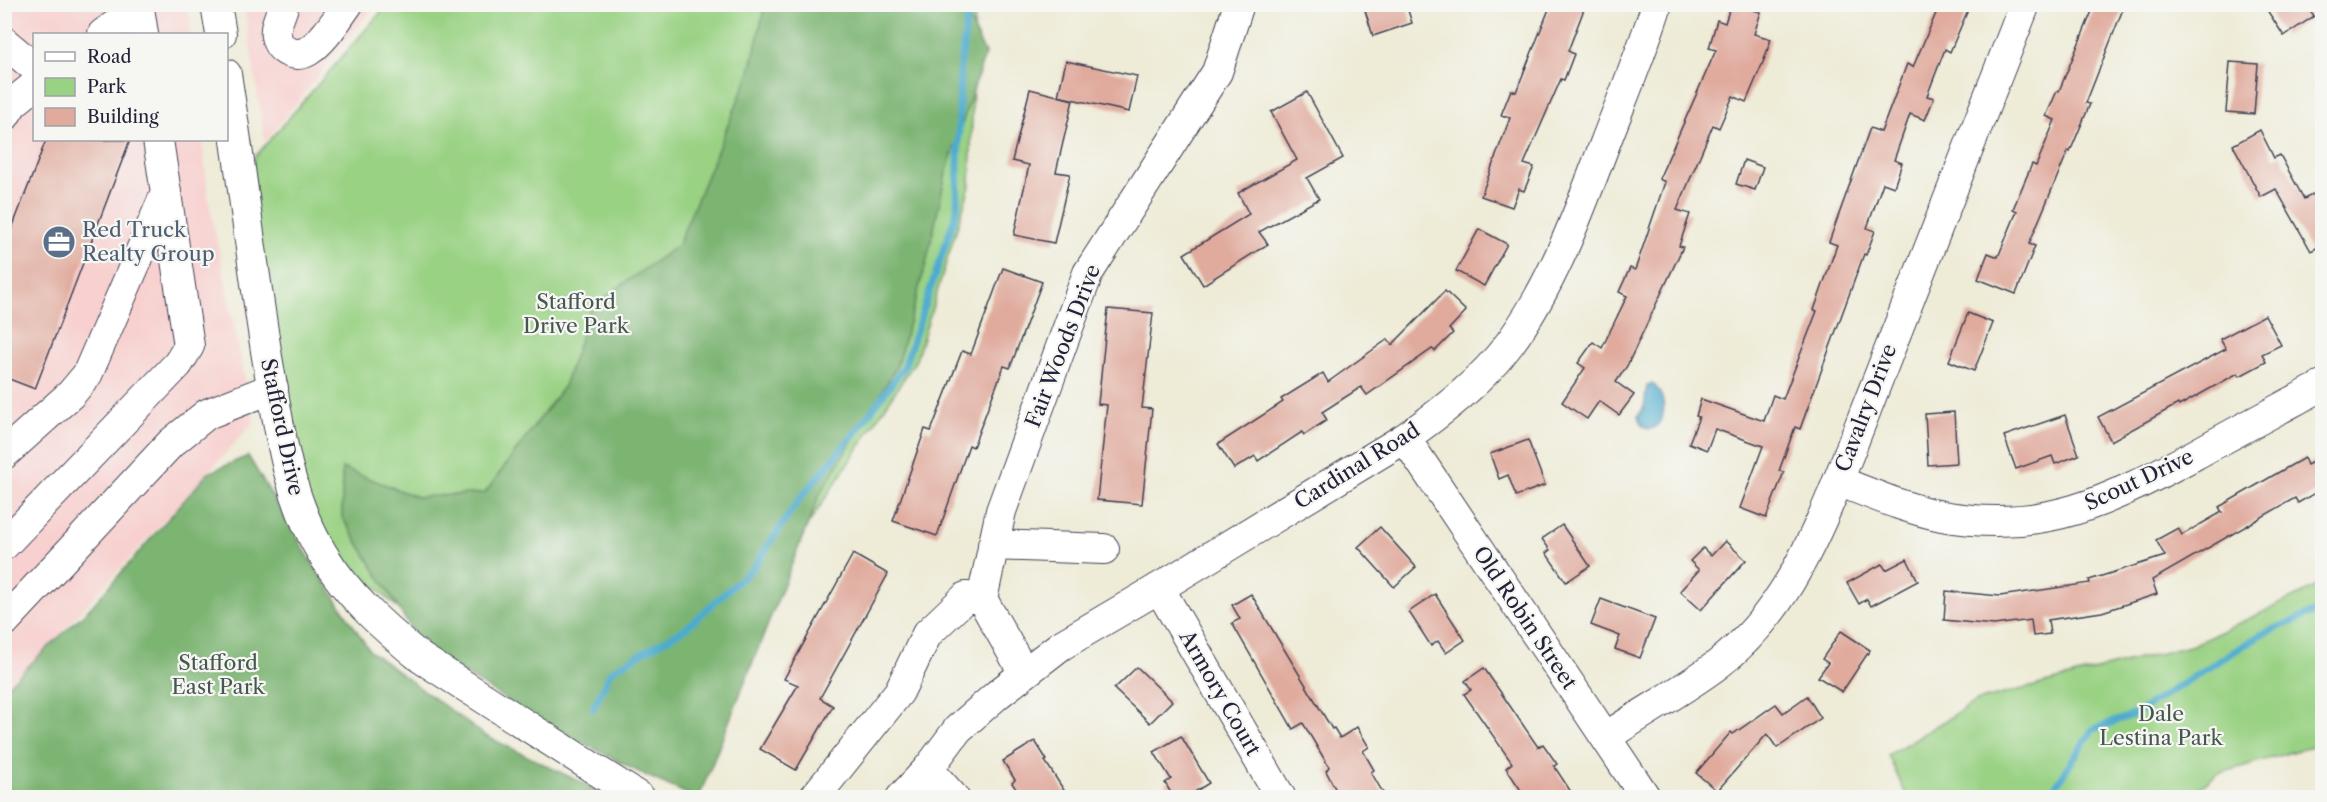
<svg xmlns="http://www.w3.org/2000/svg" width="2327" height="802" font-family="'Libre Caslon Text',serif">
  <rect width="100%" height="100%" fill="#f6f6f2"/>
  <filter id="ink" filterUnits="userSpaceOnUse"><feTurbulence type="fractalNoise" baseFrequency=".0167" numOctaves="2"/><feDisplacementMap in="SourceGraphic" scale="12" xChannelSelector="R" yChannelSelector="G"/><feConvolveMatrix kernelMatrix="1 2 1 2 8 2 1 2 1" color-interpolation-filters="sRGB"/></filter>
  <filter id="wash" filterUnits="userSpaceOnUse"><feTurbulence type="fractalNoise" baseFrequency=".008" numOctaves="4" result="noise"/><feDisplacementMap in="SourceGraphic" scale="24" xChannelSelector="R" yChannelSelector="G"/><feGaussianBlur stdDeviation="1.35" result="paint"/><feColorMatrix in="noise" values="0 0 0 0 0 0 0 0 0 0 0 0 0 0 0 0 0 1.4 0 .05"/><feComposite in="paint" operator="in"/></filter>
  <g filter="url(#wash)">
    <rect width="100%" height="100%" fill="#eeebd7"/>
    <g fill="#f7d0cf">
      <path d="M5,5H188L191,34H34V140H202L208,197L254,422L5,694Z"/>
      <path d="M244,5H375L265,142Z"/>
    </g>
    <g fill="#9ad284" stroke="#5e7a60" stroke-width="1.5">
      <path d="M387,5H975L970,186L916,360L648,769L410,619L307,525L241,173Z"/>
      <path d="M2322,584V743L2217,774L2189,797H1907L1888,755L1977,701L2193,645Z"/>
    </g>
    <g fill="#7bb472" stroke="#4e6b56" stroke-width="1.5">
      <path d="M765,5H963L985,54L946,173L926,264L896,368L819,496L699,797H694L645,775L536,718L423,648L342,517V468L417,497L485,493L564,386L591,307L678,245L750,72Z"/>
      <path d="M248,456L311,561L370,651L484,735L611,797L5,798V688L92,606L208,473Z"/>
    </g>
    <path fill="#4eabcd" stroke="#386684" stroke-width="1.5" d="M1652,383C1681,409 1648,450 1638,416L1644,407L1647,386Z"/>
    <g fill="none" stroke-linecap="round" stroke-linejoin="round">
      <g stroke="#4eabcd" stroke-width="7">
        <path d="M593,709L611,671L686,628L754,567L798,501L855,433L904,367L957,210L960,69L969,4"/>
        <path d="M2048,798L2092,730L2135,714L2260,635L2322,609"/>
      </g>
    </g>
    <g id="blocks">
      <g fill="#e0aa9d">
        <path d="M1363,4H1406L1412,23L1373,36Z"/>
        <path d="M1551,4H1586L1568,51L1574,54L1564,80L1561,79L1524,164L1534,167L1524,191L1519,189L1512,207L1481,196L1510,118L1501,115L1511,90L1516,92Z"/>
        <path d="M1731,4L1761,12L1754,34L1771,39L1764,60L1746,102L1733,96L1719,128L1713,125L1677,210L1690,214L1679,246L1683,247L1627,366L1616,382L1634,395L1619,415L1599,401L1587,419L1562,402L1585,368L1578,363L1593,342L1602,348L1627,296L1619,292L1630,268L1635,270L1665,182L1659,179L1716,50L1709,48L1717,20L1725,23Z"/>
        <path d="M1940,4H1954L1968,10L1950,52L1945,49L1927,96L1934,98L1925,120L1910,114L1894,160L1902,163L1894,187L1883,183L1867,228L1875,231L1866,255L1864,254L1800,429L1795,427L1779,471L1784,472L1766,518L1740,508L1763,446L1715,429L1707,450L1689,443L1699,417L1696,416L1701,399L1764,421L1773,395L1783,399L1817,311L1814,310L1837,245L1829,242L1870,128L1881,132L1907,64L1913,67Z"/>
        <path d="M2095,4H2125L2086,103L2090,104L2070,152L2068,151L2029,244L2035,246L2016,294L1978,279L1988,253L1998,257L2017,211L2013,209L2032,164L2036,166L2055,120L2046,116L2057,91H2059Z"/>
        <path d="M2263,4H2306L2314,16L2284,36Z"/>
        <path d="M1066,61L1137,76L1129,112L1058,96Z"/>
        <path d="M2230,62L2258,64L2254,114L2226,112Z"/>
        <path d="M1030,89L1073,100L1056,172L1070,174L1054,243L1014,235L1029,165L1012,161Z"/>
        <path d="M1307,92L1343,158L1307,178L1319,199L1259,232L1268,244L1203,285L1184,254L1249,214L1238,193L1297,160L1271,112Z"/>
        <path d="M2260,130L2274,158L2280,155L2304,199L2314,194L2322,210V245L2311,251L2276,189L2261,197L2233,145Z"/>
        <path d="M46,140H130L35,389L4,377V249Z"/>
        <path d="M1744,160L1763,167L1755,190L1736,184Z"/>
        <path d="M1479,229L1507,244L1484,286L1456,271Z"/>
        <path d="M1003,268L1042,282L1010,368L1004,366L973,447L969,445L937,536L893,521L925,429L931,431L962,351L971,354Z"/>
        <path d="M1445,291L1466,311L1449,329L1453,333L1435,351L1432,349L1367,395L1361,387L1322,412L1327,420L1304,435L1302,432L1258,461L1255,456L1234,469L1218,444L1283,402L1281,399L1323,373L1328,382L1388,339L1392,345Z"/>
        <path d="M1108,309L1153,313L1142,408L1152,409L1142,504L1097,500L1107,405L1098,404Z"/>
        <path d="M1968,313L1993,323L1974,371L1949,361Z"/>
        <path d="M2265,315L2281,345L2262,354L2266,362L2240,376L2238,373L2179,406L2178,404L2111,441L2098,417L2226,349L2220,339Z"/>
        <path d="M1954,412L1957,463L1928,465L1925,414Z"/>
        <path d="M2065,415L2079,455L2055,464L2052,456L2016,469L2004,436Z"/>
        <path d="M1528,440L1545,485L1516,496L1508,475L1499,479L1490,454Z"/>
        <path d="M2322,457V489L2298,503L2295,498L2152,580L2157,594L2102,612L2048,620L2050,634L2033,636L2031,620L1994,625L1944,620L1946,591L2000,596L2090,583L2089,580L2165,556L2156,540L2178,528L2182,535L2222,512L2219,507L2281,471L2304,458L2307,465Z"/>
        <path d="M1562,525L1590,566L1566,582L1546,553L1550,550L1542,539Z"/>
        <path d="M1380,527L1416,567L1394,587L1358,547Z"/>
        <path d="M1725,541L1746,560L1701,610L1680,591L1699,570L1690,561L1703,548L1711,556Z"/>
        <path d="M853,554L888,574L820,698L833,706L796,770L760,749L798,685L784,679Z"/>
        <path d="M1907,559L1918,581L1871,606L1867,599L1859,604L1847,583L1882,564L1886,570Z"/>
        <path d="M1251,594L1332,729L1334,728L1340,738L1357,727L1369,747L1363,751L1374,770L1371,772L1386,798H1340L1326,771L1329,767L1303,723L1293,729L1232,623L1240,619L1232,605Z"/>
        <path d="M1435,594L1465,640L1446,653L1438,641L1431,646L1409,612Z"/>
        <path d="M1601,599L1655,619L1640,658L1615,649L1620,636L1591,625Z"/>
        <path d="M1841,631L1870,650L1842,692L1818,677L1828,663L1822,659Z"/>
        <path d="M1137,667L1172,701L1150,723L1114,689Z"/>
        <path d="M1484,668L1538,747L1543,744L1557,764L1554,766L1575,798H1526L1506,768L1512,763L1464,694L1471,690L1465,681Z"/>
        <path d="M1807,696L1821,718L1777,748L1767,734L1717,791L1696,773L1731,732L1733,734L1776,704L1783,713Z"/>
        <path d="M1181,736L1209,783L1185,798H1174L1165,783L1171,779L1154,752Z"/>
        <path d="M1035,741L1047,760L1045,761L1069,798H1022L1012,783L1015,780L1003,761Z"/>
      </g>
    </g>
  </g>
  <g filter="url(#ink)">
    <use href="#blocks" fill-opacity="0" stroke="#414052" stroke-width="1.5"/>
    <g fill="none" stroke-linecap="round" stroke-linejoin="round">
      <g stroke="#414052" stroke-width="32">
        <g id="minor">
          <path d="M216,4L221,34"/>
          <path d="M284,4C281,14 274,27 276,36C279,52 296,58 308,51C324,41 337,19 348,4"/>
          <path d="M103,34L139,8L143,34"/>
          <path d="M4,42L34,67"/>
          <path d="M226,74C241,168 252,263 267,357C279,425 286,493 322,553C347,595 383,627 421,658L640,798"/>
          <path d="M4,117L13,103L34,86"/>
          <path d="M1405,438L1646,798"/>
          <path d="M4,454L71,394L87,375L166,193"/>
          <path d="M1838,481C1872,494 1907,509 1942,516C2046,535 2110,500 2198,453C2239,430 2281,408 2322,386"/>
          <path d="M4,545L178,364L189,346L158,140"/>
          <path d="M993,545L1104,549"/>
          <path d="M1159,588L1281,798"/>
          <path d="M4,622L171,443L207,414L273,388"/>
          <path d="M1024,673L982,599L1001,511L1088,273L1217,72L1239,4"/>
          <path d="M1606,737C1642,713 1682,691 1717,665C1778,619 1810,550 1838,481L2025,4"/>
          <path d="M928,769L954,798"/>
          <path d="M814,798L899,692L927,634L966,597L982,599"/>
          <path d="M901,798L928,769L958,729L998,694L1060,646L1159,588L1405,438C1443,411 1481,382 1510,343C1553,284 1578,214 1604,146C1622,99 1642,52 1657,4"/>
        </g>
      </g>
      <use href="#minor" stroke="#fff" stroke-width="30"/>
    </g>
  </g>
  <defs>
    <g id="office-disc" transform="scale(1.725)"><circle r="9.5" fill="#5c6f8a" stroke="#f6f6f2"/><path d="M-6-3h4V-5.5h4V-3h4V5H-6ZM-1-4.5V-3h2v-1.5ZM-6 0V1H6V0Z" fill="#fff"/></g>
  </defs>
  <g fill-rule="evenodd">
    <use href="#office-disc" x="59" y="242"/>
  </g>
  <g text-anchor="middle" stroke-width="4.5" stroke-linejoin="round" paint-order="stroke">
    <g font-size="21" fill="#4e5e75" stroke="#f6f6f2" text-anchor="start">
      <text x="82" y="237">Red Truck<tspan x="82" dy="24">Realty Group</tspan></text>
    </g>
    <g font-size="21" fill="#465751" stroke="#f6f6f2">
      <text x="576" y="309">Stafford<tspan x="576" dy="24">Drive Park</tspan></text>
      <text x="218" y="670">Stafford<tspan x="218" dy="24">East Park</tspan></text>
      <text x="2161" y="721">Dale<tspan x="2161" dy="24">Lestina Park</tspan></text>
    </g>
    <g font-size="21" fill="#22223b" stroke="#f6f6f2">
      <text transform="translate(1063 346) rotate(-69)" y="7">Fair Woods Drive</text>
      <text transform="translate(1866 408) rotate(-69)" y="7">Cavalry Drive</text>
      <text transform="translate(282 427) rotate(78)" y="7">Stafford Drive</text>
      <text transform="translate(1357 466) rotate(-32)" y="7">Cardinal Road</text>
      <text transform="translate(2139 480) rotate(-25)" y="7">Scout Drive</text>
      <text transform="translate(1525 618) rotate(56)" y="7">Old Robin Street</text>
      <text transform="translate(1220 693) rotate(60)" y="7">Armory Court</text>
    </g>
  </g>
  <rect width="2327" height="802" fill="none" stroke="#f6f6f2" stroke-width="24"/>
  <rect x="33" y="33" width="195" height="108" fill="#f6f6f2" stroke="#a1a1a9" stroke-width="1.5"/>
  <rect x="45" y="52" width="30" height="9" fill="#ffffff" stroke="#a1a1a9" stroke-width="1.5"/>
  <text x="87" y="63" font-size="18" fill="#22223b">Road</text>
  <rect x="45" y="78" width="30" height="18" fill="#9ad284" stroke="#a1a1a9" stroke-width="1.5"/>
  <text x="87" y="93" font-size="18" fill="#22223b">Park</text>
  <rect x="45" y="108" width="30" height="18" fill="#e0aa9d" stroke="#a1a1a9" stroke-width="1.5"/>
  <text x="87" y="123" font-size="18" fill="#22223b">Building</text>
</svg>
